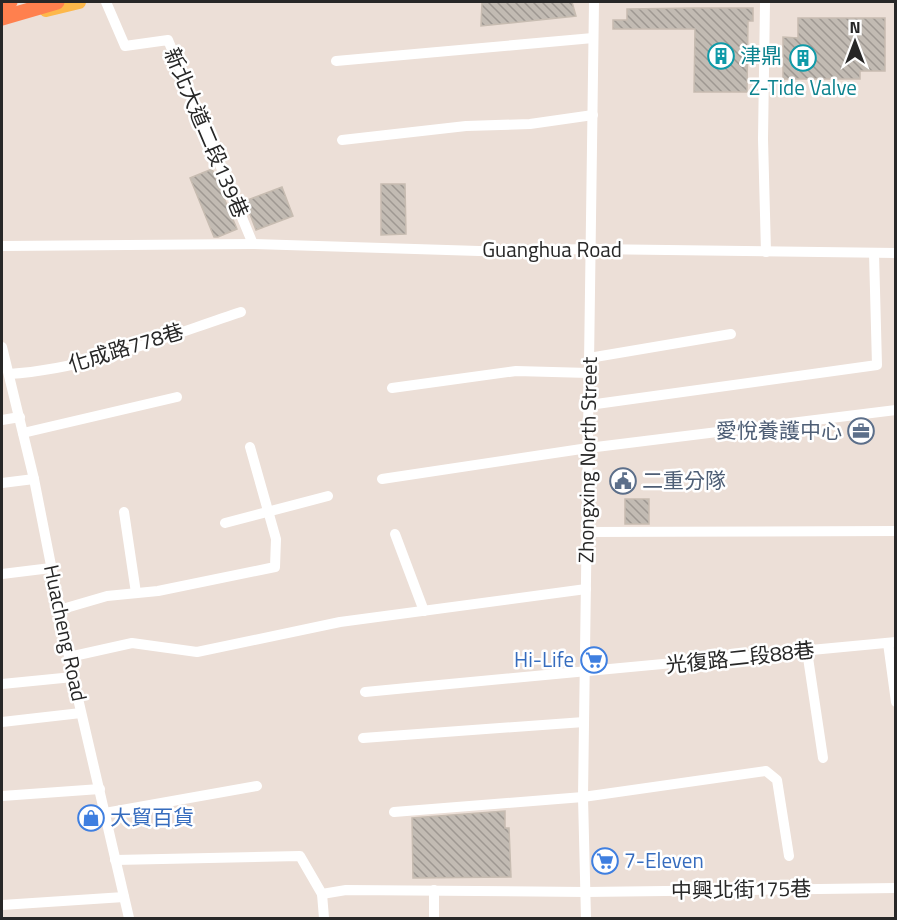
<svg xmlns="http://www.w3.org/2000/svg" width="897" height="920" font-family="'Titillium Web','Noto Sans TC',sans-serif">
  <defs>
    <pattern id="building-back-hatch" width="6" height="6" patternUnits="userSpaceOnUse" patternTransform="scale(1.5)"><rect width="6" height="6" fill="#c2bbb3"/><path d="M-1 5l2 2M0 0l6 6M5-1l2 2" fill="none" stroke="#9e9892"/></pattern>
  </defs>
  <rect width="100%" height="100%" fill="#ecdfd7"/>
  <g fill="url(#building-back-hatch)" stroke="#c7bcb1" stroke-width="1.5">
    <path d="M482,2H572L576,16L481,26Z"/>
    <path d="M695,8H753V21H748L747,92H694L695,29H613V20H627V9Z"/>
    <path d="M798,18H885V71H860V79H783V37L798,38Z"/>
    <path d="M212,169L237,229L218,237H214L190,178Z"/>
    <path d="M381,184H405L406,234L381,235Z"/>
    <path d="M282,187L293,216L256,230L245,201Z"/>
    <rect x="625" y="499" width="24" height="25"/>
    <path d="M505,811V828H509L511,877L413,878L412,818Z"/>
  </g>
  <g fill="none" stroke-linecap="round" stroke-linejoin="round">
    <g stroke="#fff" stroke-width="10">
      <path d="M106,2L125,46L168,40L253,244"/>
      <path d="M765,2L763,139L766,252"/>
      <path d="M336,61L593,38"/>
      <path d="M342,140L466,126L530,124L593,115"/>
      <path d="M2,246L253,244L479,251L590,249L896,253"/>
      <path d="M2,347L34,479L73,677L129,918"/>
      <path d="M589,358L731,334"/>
      <path d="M9,374C89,369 165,337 241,312"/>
      <path d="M392,388L516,371L589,373"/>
      <path d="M589,405L877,365L874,253"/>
      <path d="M2,420L20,417"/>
      <path d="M23,433L177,397"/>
      <path d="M382,479L588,448L896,410"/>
      <path d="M2,483L34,479"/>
      <path d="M124,512L136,593"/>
      <path d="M225,523L328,496"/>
      <path d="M588,532L896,531"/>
      <path d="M395,534L424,611"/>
      <path d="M2,574L51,568"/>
      <path d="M59,610L107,596L158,591L275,567L276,539L250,447"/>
      <path d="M888,643L896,702"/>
      <path d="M807,651L823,758"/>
      <path d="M69,657L132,643L197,652L340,622L586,589"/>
      <path d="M2,684L73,677"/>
      <path d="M365,692L896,642"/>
      <path d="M2,722L81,713"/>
      <path d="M363,738L584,722"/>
      <path d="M2,796L100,789"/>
      <path d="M394,812L583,797L766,771L777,780L789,856"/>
      <path d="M105,813L257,786"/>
      <path d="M115,860L300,856L322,894L346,890L586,892L896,888"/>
      <path d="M434,890V918"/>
      <path d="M322,894L324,918"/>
      <path d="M2,905L124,897"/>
      <path d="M586,918L583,797L594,2"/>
    </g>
    <path stroke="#fdb84a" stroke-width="14" d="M46,10L79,2"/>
    <g stroke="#ff804e" stroke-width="15">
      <path d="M2,4L10,2"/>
      <path d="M2,18L57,2"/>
    </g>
  </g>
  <defs>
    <g id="building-ring" transform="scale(1.35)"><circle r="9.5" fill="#fff" stroke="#0f9aa8" stroke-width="1.5"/><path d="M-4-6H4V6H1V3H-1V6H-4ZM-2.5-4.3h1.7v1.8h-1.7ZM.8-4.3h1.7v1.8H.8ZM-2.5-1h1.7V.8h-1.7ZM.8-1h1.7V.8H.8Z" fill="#0f9aa8"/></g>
    <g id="office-ring" transform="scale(1.35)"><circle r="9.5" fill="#fff" stroke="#5c6f8a" stroke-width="1.5"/><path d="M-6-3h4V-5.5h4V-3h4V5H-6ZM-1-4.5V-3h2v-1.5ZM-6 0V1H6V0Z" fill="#5c6f8a"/></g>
    <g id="civic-ring" transform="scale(1.35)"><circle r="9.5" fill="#fff" stroke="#5c6f8a" stroke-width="1.5"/><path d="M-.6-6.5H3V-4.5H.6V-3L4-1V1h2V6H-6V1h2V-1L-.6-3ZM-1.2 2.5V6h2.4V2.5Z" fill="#5c6f8a"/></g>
    <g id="supermarket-ring" transform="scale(1.35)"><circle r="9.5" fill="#fff" stroke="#3f7fe0" stroke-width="1.5"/><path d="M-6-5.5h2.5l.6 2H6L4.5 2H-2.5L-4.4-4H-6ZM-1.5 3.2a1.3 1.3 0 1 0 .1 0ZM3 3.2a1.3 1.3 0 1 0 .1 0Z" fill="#3f7fe0"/></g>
    <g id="shop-ring" transform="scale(1.35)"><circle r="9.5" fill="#fff" stroke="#3f7fe0" stroke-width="1.5"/><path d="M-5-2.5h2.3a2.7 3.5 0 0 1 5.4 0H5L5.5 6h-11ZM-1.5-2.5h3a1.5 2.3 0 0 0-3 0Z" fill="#3f7fe0"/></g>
  </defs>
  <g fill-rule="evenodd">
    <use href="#building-ring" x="721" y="56"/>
    <use href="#building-ring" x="803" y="58"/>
    <use href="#office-ring" x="861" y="431"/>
    <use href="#civic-ring" x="623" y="481"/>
    <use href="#supermarket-ring" x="594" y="660"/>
    <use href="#shop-ring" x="91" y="818"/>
    <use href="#supermarket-ring" x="605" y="861"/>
  </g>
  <g text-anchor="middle" stroke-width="5" stroke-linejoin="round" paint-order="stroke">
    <g font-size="21" fill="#0d838f" stroke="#fff" text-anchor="start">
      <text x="740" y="63">津鼎</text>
      <text x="803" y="95" text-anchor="middle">Z-Tide Valve</text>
    </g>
    <g font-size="21" fill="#272727" stroke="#fff">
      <text transform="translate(206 133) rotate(67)" y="7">新北大道二段139巷</text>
      <text x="552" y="257">Guanghua Road</text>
      <text transform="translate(126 348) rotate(-17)" y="7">化成路778巷</text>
      <text transform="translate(588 460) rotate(-89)" y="7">Zhongxing North Street</text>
      <text transform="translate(65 633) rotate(78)" y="7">Huacheng Road</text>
      <text transform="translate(740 658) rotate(-6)" y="7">光復路二段88巷</text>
      <text transform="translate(741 890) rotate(-1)" y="7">中興北街175巷</text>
    </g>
    <g font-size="21" fill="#4e5e75" stroke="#fff" text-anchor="end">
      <text x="842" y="438">愛悅養護中心</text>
      <text x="642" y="488" text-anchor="start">二重分隊</text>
    </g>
    <g font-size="21" fill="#366cbe" stroke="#fff" text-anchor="start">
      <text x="574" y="667" text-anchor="end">Hi-Life</text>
      <text x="110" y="825">大貿百貨</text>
      <text x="624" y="868">7-Eleven</text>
    </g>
  </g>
  <rect width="897" height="920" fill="none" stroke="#272727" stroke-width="6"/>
  <g transform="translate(855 42)" stroke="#ffffff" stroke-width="4.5" paint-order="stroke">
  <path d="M0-4.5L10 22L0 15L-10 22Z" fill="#272727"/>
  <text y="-9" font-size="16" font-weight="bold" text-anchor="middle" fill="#272727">N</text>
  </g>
</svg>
